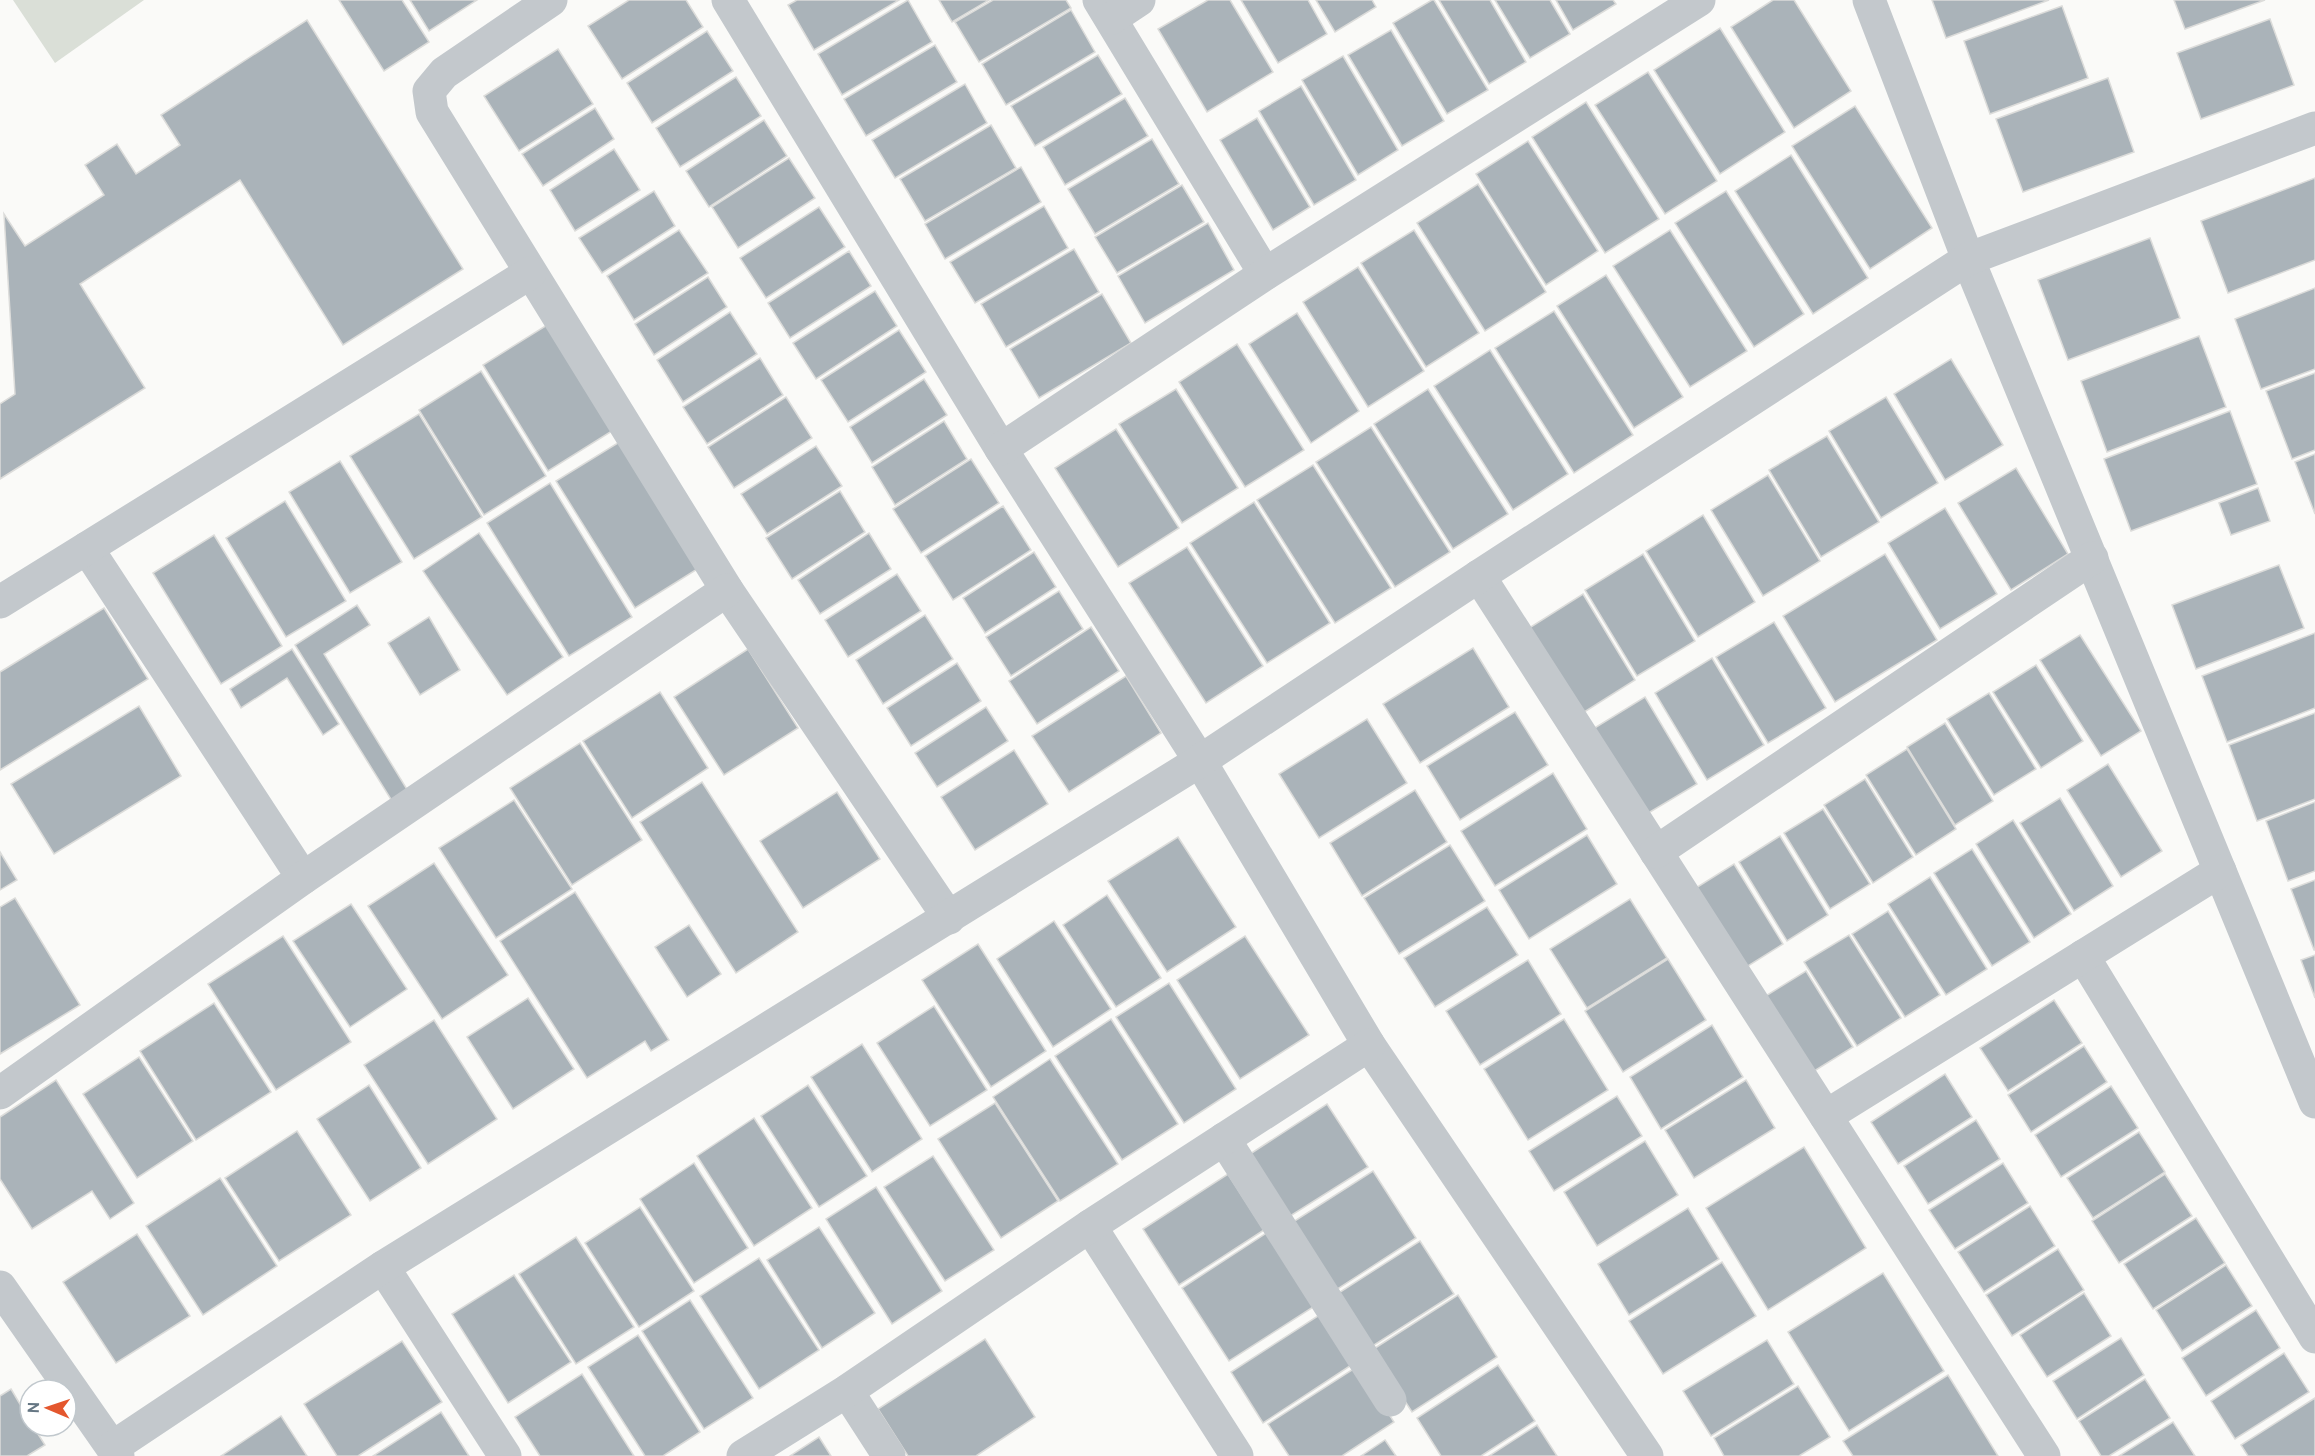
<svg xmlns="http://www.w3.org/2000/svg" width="2315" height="1456" font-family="Overpass,sans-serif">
  <rect width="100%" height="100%" fill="#fafaf8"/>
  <path fill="#dadfd7" d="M13,0H144L55,63Z"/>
  <g fill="#aab3b9" stroke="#dcdcda" stroke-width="1.5">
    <path d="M339,0H402L429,42L384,71Z"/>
    <path d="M410,0H477L429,31Z"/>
    <path d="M629,0H686L703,27L622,79L588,26Z"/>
    <path d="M797,0H899L814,50L788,5Z"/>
    <path d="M908,0L932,42L842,95L818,54Z"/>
    <path d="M939,0H989L952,22Z"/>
    <path d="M993,0H1066L1071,8L979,62L955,22Z"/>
    <path d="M1208,0H1230L1273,72L1207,112L1158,29Z"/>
    <path d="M1241,0H1308L1327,34L1278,63Z"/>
    <path d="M1316,0H1372L1376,7L1335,32Z"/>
    <path d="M1432,0H1434L1488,90L1447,114L1393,23Z"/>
    <path d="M1439,0H1490L1526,62L1489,84Z"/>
    <path d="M1495,0H1550L1570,34L1530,58Z"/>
    <path d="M1556,0H1613L1616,4L1573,30Z"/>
    <path d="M1773,0H1794L1851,91L1794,128L1731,27Z"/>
    <path d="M1932,0H2049L1946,38Z"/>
    <path d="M2174,0H2265L2185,29Z"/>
    <path d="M2062,6L2088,78L1990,114L1964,41Z"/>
    <path d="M1071,10L1095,52L1006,105L982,64Z"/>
    <path d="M2270,19L2294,85L2201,119L2177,53Z"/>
    <path d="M307,20L463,269L343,345L240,180L80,284L145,388L0,479V404L15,394L4,214L25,246L104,195L85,165L117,144L136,174L180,145L161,115Z"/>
    <path d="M1720,28L1785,132L1720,174L1654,70Z"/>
    <path d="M1391,30L1444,121L1402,146L1348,55Z"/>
    <path d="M707,31L733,71L652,123L627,83Z"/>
    <path d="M935,45L957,82L866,136L844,99Z"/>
    <path d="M558,49L593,104L519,151L484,96Z"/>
    <path d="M1098,55L1122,94L1035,146L1011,106Z"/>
    <path d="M1343,56L1398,150L1358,175L1302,80Z"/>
    <path d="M1648,72L1717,181L1665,214L1595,105Z"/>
    <path d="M736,77L761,116L680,167L656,128Z"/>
    <path d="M2108,78L2134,152L2023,192L1996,119Z"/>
    <path d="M965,84L987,123L895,178L872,140Z"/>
    <path d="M1301,86L1356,180L1314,205L1259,111Z"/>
    <path d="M1125,98L1148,136L1065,185L1043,147Z"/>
    <path d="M1586,102L1659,219L1605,253L1532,137Z"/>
    <path d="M1855,106L1932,228L1870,269L1792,146Z"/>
    <path d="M595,108L614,139L543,186L522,154Z"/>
    <path d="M1257,118L1310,207L1273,230L1220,140Z"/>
    <path d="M764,120L787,156L709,207L686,171Z"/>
    <path d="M991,125L1016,168L925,221L900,179Z"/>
    <path d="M1152,139L1179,184L1095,234L1068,189Z"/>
    <path d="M1528,141L1598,251L1546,285L1476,174Z"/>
    <path d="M614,149L640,190L575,231L550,190Z"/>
    <path d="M1791,155L1868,278L1813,314L1735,191Z"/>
    <path d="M789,158L815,198L738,248L712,207Z"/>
    <path d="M1021,167L1041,202L945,259L925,224Z"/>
    <path d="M2315,178V260L2228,293L2201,221Z"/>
    <path d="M1478,184L1546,292L1485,331L1417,223Z"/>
    <path d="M1182,185L1204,222L1117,273L1095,237Z"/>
    <path d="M654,191L675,226L602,273L579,238Z"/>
    <path d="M1726,191L1804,314L1754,347L1675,223Z"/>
    <path d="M1044,206L1068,248L975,303L950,262Z"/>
    <path d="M819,207L845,247L766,298L740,258Z"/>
    <path d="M1208,223L1234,270L1145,323L1118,276Z"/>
    <path d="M679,230L708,273L634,320L607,276Z"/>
    <path d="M1414,230L1479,333L1426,367L1361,263Z"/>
    <path d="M1670,230L1747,351L1690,387L1613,266Z"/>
    <path d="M2150,238L2180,318L2068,360L2038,280Z"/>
    <path d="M1074,249L1099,292L1006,347L981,304Z"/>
    <path d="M849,251L871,286L790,338L768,303Z"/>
    <path d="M1358,267L1424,371L1368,407L1303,302Z"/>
    <path d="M1606,275L1683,397L1634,428L1557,306Z"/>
    <path d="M708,277L727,307L654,355L635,324Z"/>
    <path d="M2315,288V369L2261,389L2235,319Z"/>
    <path d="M875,291L897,326L816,379L793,343Z"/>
    <path d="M1102,294L1131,343L1039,398L1010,349Z"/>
    <path d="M1554,311L1633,435L1574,473L1495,348Z"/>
    <path d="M730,312L757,354L683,402L657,360Z"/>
    <path d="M1297,313L1359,411L1311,443L1249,344Z"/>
    <path d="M547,325L612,431L548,471L483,365Z"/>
    <path d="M899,330L926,372L848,422L821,380Z"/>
    <path d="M2199,336L2226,407L2107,452L2081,381Z"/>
    <path d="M1237,344L1304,450L1245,487L1179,382Z"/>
    <path d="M1490,350L1568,474L1513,510L1434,386Z"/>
    <path d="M760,358L783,395L707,444L683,407Z"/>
    <path d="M1951,359L2003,445L1945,480L1894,394Z"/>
    <path d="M481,371L546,476L484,515L419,410Z"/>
    <path d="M2315,373V450L2292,459L2266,391Z"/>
    <path d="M924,379L947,415L872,463L850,427Z"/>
    <path d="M1176,389L1238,488L1182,523L1119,424Z"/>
    <path d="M1428,389L1508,514L1453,549L1374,424Z"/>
    <path d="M786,397L812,438L734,488L708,447Z"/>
    <path d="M1886,397L1938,483L1881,518L1829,431Z"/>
    <path d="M2230,411L2257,484L2131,531L2104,459Z"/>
    <path d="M419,414L482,517L414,559L350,456Z"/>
    <path d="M944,421L967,459L895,505L872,467Z"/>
    <path d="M1371,427L1450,552L1395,587L1316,462Z"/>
    <path d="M1116,429L1179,528L1118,567L1055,468Z"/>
    <path d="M1827,436L1879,522L1821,557L1769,470Z"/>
    <path d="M621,441L699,568L635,608L556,481Z"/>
    <path d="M816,446L842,486L767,534L741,494Z"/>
    <path d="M2315,454V514L2295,462Z"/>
    <path d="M971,459L999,503L921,553L893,509Z"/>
    <path d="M340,461L402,562L350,593L289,492Z"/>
    <path d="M1313,465L1391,588L1335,623L1257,500Z"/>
    <path d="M2016,468L2068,554L2011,590L1958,503Z"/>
    <path d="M1768,475L1820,561L1763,596L1711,510Z"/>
    <path d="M550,483L632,617L569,656L487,523Z"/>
    <path d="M2258,488L2270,521L2231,535L2219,503Z"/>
    <path d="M840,491L865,532L792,579L766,538Z"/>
    <path d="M285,501L346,601L286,637L226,538Z"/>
    <path d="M1254,502L1330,623L1267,663L1190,543Z"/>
    <path d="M1003,506L1031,550L953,600L925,556Z"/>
    <path d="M1945,508L1997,594L1940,629L1888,543Z"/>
    <path d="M1703,515L1755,602L1698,637L1646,551Z"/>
    <path d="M479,533L563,657L507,695L423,571Z"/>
    <path d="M869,533L891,569L820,614L798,580Z"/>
    <path d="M214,535L282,646L221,684L153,573Z"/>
    <path d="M1187,547L1263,666L1206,703L1129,583Z"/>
    <path d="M1034,552L1056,587L985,633L963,598Z"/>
    <path d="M1643,554L1695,641L1637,676L1585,590Z"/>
    <path d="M1885,554L1937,640L1835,702L1783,616Z"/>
    <path d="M2279,565L2304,628L2196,669L2172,605Z"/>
    <path d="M897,574L921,611L848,657L825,620Z"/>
    <path d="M1059,591L1083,629L1011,676L986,637Z"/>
    <path d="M1583,594L1635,680L1578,716L1526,630Z"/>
    <path d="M357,605L370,625L324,654L408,791L392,801L295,645Z"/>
    <path d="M104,608L148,679L0,770V672Z"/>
    <path d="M925,615L953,659L883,704L856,660Z"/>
    <path d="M429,617L460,670L420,695L388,643Z"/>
    <path d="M1774,622L1826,708L1768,743L1716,657Z"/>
    <path d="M1091,627L1119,671L1037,724L1009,681Z"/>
    <path d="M2315,633V708L2227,742L2202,676Z"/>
    <path d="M2080,635L2141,731L2101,756L2040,660Z"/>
    <path d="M1473,648L1509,707L1420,763L1383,704Z"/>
    <path d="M292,649L339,724L323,735L287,678L241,708L230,689Z"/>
    <path d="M748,649L798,728L724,775L674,697Z"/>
    <path d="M1712,658L1764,745L1707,780L1655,693Z"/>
    <path d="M957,663L981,701L911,746L887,708Z"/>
    <path d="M2036,665L2083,741L2041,768L1993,692Z"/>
    <path d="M1126,676L1161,733L1069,792L1032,736Z"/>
    <path d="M660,692L708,768L632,818L583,741Z"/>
    <path d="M1989,693L2036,769L1994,795L1947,719Z"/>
    <path d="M1645,697L1697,784L1640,818L1588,732Z"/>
    <path d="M139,706L181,776L54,854L11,784Z"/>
    <path d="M986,707L1008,741L937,787L915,753Z"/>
    <path d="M1515,712L1548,765L1460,820L1427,766Z"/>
    <path d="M2315,713V799L2257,821L2229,745Z"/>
    <path d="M1367,719L1407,783L1319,838L1279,774Z"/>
    <path d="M1945,723L1993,801L1955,825L1907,747Z"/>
    <path d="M580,743L642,840L572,885L510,788Z"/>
    <path d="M1907,749L1956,829L1916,855L1866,775Z"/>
    <path d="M1014,750L1048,804L975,850L941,797Z"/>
    <path d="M2108,764L2162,851L2121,877L2067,790Z"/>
    <path d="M1553,773L1587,829L1495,886L1461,831Z"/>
    <path d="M1865,779L1913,857L1873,883L1824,805Z"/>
    <path d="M702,782L798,932L736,973L640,822Z"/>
    <path d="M1415,790L1447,842L1362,896L1330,843Z"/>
    <path d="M837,792L880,859L803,908L760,841Z"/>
    <path d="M2060,798L2113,886L2074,911L2020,823Z"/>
    <path d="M514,800L572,889L496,938L439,848Z"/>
    <path d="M2315,802V871L2288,881L2266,821Z"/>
    <path d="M1823,809L1870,884L1830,909L1784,833Z"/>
    <path d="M2013,820L2071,914L2034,938L1976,844Z"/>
    <path d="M1587,835L1617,884L1529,939L1499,890Z"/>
    <path d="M1780,836L1828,915L1787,941L1739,862Z"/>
    <path d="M1178,837L1236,927L1167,972L1108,881Z"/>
    <path d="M1450,845L1485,901L1399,954L1364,898Z"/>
    <path d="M1972,849L2030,942L1992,966L1934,873Z"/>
    <path d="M0,852L17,880L0,890Z"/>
    <path d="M434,863L508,975L442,1019L368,906Z"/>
    <path d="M1734,864L1783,944L1740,971L1691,891Z"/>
    <path d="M1930,877L1987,969L1946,995L1888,904Z"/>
    <path d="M2315,880V950H2314L2291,889Z"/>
    <path d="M575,892L669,1040L651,1051L645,1041L587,1078L500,941Z"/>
    <path d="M1107,895L1161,978L1116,1007L1063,925Z"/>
    <path d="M15,898L80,1005L0,1054V907Z"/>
    <path d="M1630,899L1667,958L1587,1008L1550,949Z"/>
    <path d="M351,904L407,989L350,1027L293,941Z"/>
    <path d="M1487,907L1518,955L1435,1007L1404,958Z"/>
    <path d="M1888,911L1940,995L1905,1017L1852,934Z"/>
    <path d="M1054,921L1111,1009L1053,1047L997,959Z"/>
    <path d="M689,925L721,974L687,997L655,947Z"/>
    <path d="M1849,935L1901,1018L1857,1046L1804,962Z"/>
    <path d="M283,936L351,1042L276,1090L208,984Z"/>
    <path d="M1245,936L1309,1035L1240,1079L1177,980Z"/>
    <path d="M978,944L1046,1051L991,1087L922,980Z"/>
    <path d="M2315,955V998L2301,960Z"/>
    <path d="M1668,959L1706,1020L1623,1072L1585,1011Z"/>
    <path d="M1528,960L1561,1014L1480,1065L1446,1011Z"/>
    <path d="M1806,971L1853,1047L1811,1073L1764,997Z"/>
    <path d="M1169,983L1236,1089L1184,1123L1116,1017Z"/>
    <path d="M528,998L574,1069L513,1109L467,1037Z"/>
    <path d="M2054,1000L2082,1043L2008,1091L1980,1048Z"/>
    <path d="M214,1003L271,1092L196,1140L140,1051Z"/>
    <path d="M934,1006L987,1090L930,1126L877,1043Z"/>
    <path d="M1111,1019L1178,1124L1122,1160L1055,1056Z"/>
    <path d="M1564,1019L1608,1090L1528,1140L1484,1069Z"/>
    <path d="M434,1020L497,1119L428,1164L364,1065Z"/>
    <path d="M1712,1025L1743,1077L1661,1129L1630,1077Z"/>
    <path d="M862,1044L922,1139L872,1172L811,1077Z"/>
    <path d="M2084,1046L2107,1082L2031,1132L2008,1095Z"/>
    <path d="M139,1057L193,1141L137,1178L83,1094Z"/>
    <path d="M1050,1059L1118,1164L1060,1201L993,1097Z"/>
    <path d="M1945,1074L1972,1117L1898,1164L1871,1122Z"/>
    <path d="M56,1080L134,1203L110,1219L92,1191L32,1229L0,1179V1117Z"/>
    <path d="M1746,1080L1775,1128L1694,1178L1665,1130Z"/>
    <path d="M369,1085L421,1168L370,1201L317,1119Z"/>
    <path d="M808,1085L867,1176L819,1207L761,1116Z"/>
    <path d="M2111,1086L2138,1128L2061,1177L2035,1135Z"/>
    <path d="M1617,1096L1642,1136L1554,1191L1529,1151Z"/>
    <path d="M995,1103L1058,1201L1001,1238L938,1139Z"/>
    <path d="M1327,1104L1368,1167L1287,1218L1247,1156Z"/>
    <path d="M754,1118L812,1208L754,1246L697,1156Z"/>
    <path d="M1976,1120L2000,1159L1928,1204L1904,1166Z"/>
    <path d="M297,1131L351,1215L279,1261L225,1178Z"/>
    <path d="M2139,1132L2165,1172L2093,1218L2067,1178Z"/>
    <path d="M1645,1141L1678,1195L1597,1246L1564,1192Z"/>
    <path d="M1804,1147L1866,1248L1768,1310L1706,1208Z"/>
    <path d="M933,1156L994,1250L945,1281L884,1187Z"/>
    <path d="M694,1163L748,1248L694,1283L640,1199Z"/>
    <path d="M2003,1163L2028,1203L1955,1249L1929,1210Z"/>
    <path d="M1373,1171L1416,1238L1336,1290L1293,1222Z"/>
    <path d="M1228,1174L1264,1230L1179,1285L1143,1229Z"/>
    <path d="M2165,1174L2192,1216L2119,1263L2092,1221Z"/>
    <path d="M220,1178L277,1266L203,1315L146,1226Z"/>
    <path d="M876,1187L942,1291L892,1324L826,1219Z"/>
    <path d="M2030,1206L2055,1246L1984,1292L1958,1252Z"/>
    <path d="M640,1207L694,1291L639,1327L585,1243Z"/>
    <path d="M1688,1208L1719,1259L1629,1315L1598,1264Z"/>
    <path d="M2196,1218L2225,1263L2153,1309L2124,1264Z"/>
    <path d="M819,1227L875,1313L822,1348L767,1260Z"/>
    <path d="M1274,1228L1321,1302L1229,1361L1182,1288Z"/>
    <path d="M137,1234L190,1316L116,1363L63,1282Z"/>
    <path d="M576,1237L634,1327L576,1364L519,1274Z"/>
    <path d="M1420,1241L1454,1294L1371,1347L1337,1294Z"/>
    <path d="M2058,1249L2084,1290L2012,1336L1986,1295Z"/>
    <path d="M759,1258L819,1350L759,1389L700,1296Z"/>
    <path d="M1722,1262L1756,1316L1663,1374L1629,1321Z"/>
    <path d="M2226,1265L2252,1306L2182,1351L2156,1310Z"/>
    <path d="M1883,1273L1944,1371L1849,1431L1788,1332Z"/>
    <path d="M514,1275L571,1362L508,1403L452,1314Z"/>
    <path d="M2084,1293L2111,1336L2047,1377L2020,1335Z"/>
    <path d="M1458,1295L1497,1357L1412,1412L1372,1350Z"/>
    <path d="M690,1300L753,1398L704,1429L642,1331Z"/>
    <path d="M2256,1310L2280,1348L2206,1396L2182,1358Z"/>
    <path d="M1324,1312L1356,1362L1263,1423L1231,1372Z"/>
    <path d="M638,1335L700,1432L663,1456H645L588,1367Z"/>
    <path d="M2121,1338L2144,1375L2077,1419L2053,1381Z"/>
    <path d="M985,1339L1035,1417L976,1456H908L878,1409Z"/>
    <path d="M1767,1340L1794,1384L1711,1436L1683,1391Z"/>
    <path d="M402,1341L442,1402L358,1456H337L304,1404Z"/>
    <path d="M2284,1353L2309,1392L2235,1439L2211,1401Z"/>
    <path d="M1498,1365L1535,1421L1481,1456H1441L1417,1418Z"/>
    <path d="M1358,1366L1394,1422L1342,1456H1289L1268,1424Z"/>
    <path d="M582,1374L634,1456H540L515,1417Z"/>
    <path d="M1948,1375L1998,1456H1853L1843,1441Z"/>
    <path d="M2145,1379L2170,1418L2109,1456H2101L2079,1421Z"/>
    <path d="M1798,1386L1830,1437L1799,1456H1724L1714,1438Z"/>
    <path d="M11,1389L30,1421V1426H33L45,1445L27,1456H0V1396Z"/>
    <path d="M2315,1398V1456H2248L2241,1445Z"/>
    <path d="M441,1412L469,1456H373Z"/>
    <path d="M281,1416L307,1456H221Z"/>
    <path d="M2173,1422L2195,1456H2119Z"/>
    <path d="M1537,1425L1557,1456H1489Z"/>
    <path d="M819,1437L831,1456H790Z"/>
    <path d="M1385,1440L1396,1456H1361Z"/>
  </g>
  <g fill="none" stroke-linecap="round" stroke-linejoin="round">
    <g stroke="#c3c8cc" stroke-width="33">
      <path d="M551,0L444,73L429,91L432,112L727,590L949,918"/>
      <path d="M728,0L1001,449L1200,761L1369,1045L1647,1456"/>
      <path d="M1099,0L1265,274"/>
      <path d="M1869,0L1968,259L2315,1102"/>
      <path d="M1112,18L1139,0"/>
      <path d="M1001,449L1265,274L1699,0"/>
      <path d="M87,548L303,878"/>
      <path d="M1479,576L2044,1456"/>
      <path d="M0,602L530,273"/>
      <path d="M1656,852L2092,558"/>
      <path d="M2083,956L2315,1337"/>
      <path d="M0,1093L303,878L727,590"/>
      <path d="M1826,1116L2220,871"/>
      <path d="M1224,1139L1390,1400"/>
      <path d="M1090,1226L1237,1456"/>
      <path d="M383,1267L505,1456"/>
      <path d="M0,1287L118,1456"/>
      <path d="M847,1391L889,1456"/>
      <path d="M113,1447L383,1267L1200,761L1479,576L1968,259L2315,128"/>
      <path d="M743,1456L847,1391L1090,1226L1369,1045"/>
    </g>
  </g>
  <g transform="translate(48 1408) rotate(272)"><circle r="28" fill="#ffffff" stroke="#c1c8cd" stroke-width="1.5"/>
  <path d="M0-4.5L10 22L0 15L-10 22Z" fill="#e4572e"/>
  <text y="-9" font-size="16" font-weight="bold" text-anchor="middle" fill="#657683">N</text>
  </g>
</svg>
